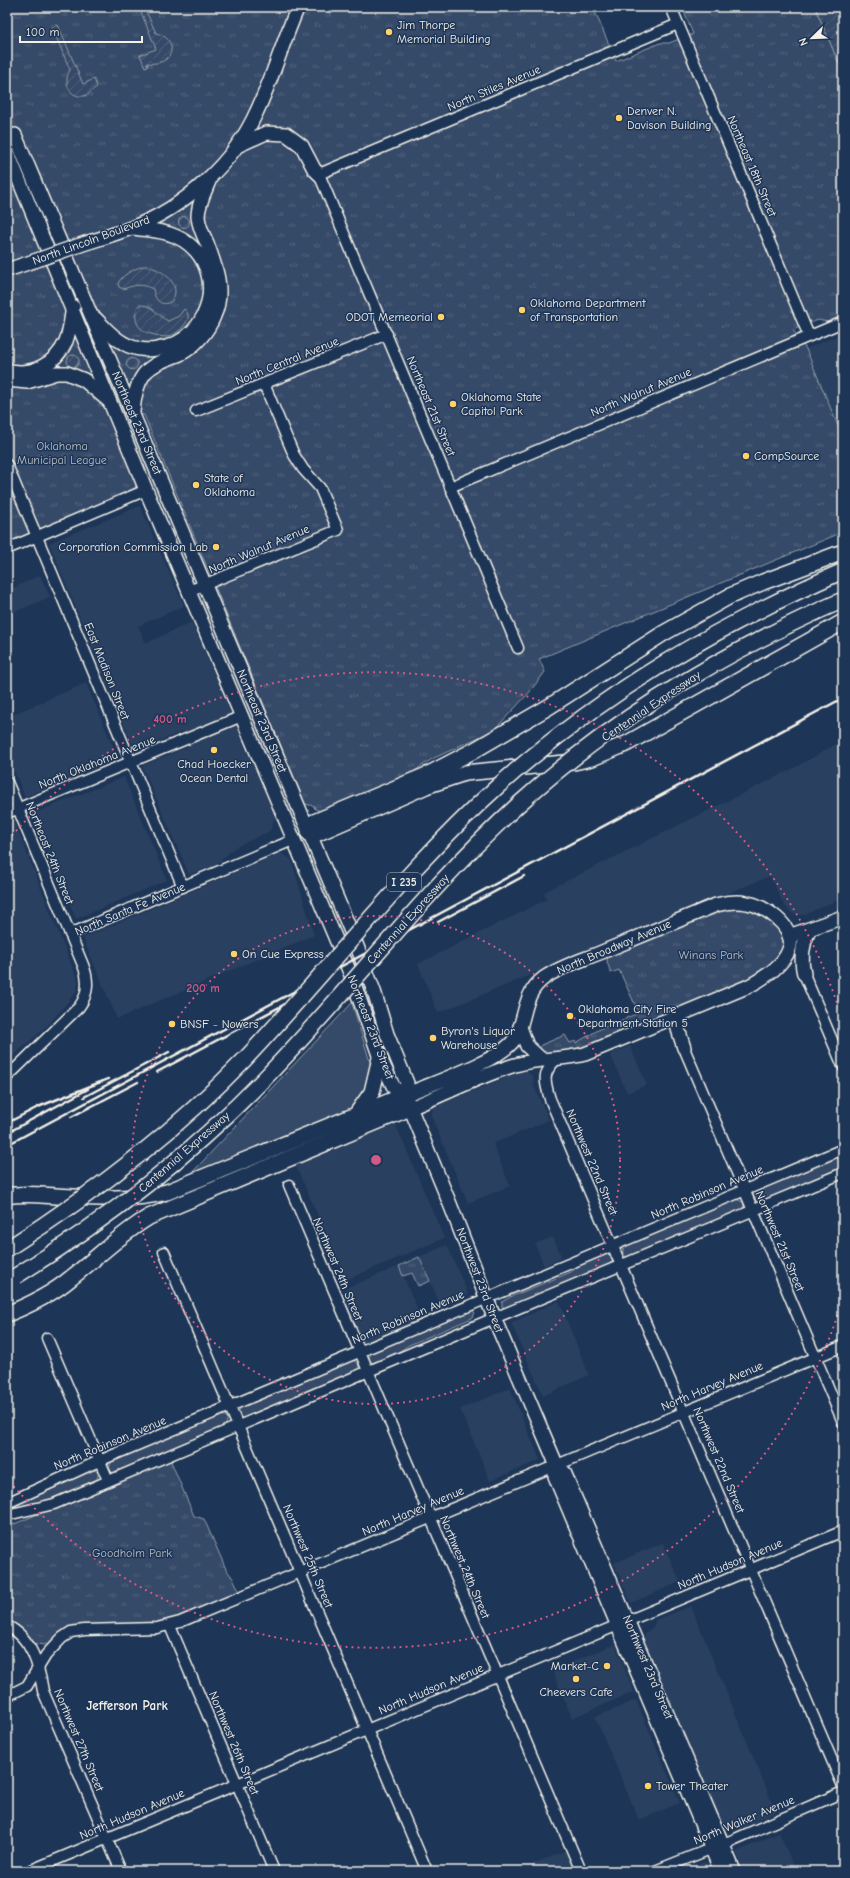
<svg xmlns="http://www.w3.org/2000/svg" width="850" height="1878" font-family="'Comic Neue',sans-serif">
  <defs>
    <pattern id="park-tufts" width="24" height="20" patternUnits="userSpaceOnUse"><rect width="24" height="20" fill="#354a67"/><path d="M3 7l-1-3M5 7V3M7 7l1-3M15 17l-1-3M17 17v-4M19 17l1-3" fill="none" stroke="#53657d"/></pattern>
    <pattern id="garden-furrows" width="10" height="10" patternUnits="userSpaceOnUse"><rect width="10" height="10" fill="#354a67"/><path d="M-1 1l2-2M0 10L10 0M9 11l2-2" fill="none" stroke="#53657d"/></pattern>
  </defs>
  <rect width="100%" height="100%" fill="#1d3557"/>
  <filter id="ink" filterUnits="userSpaceOnUse"><feTurbulence type="fractalNoise" baseFrequency=".025" numOctaves="2"/><feDisplacementMap in="SourceGraphic" scale="8" xChannelSelector="R" yChannelSelector="G"/><feConvolveMatrix kernelMatrix="1 2 1 2 8 2 1 2 1" color-interpolation-filters="sRGB"/></filter>
  <g filter="url(#ink)">
    <g fill="#2a4060">
      <path d="M843,333V438L806,349Z"/>
      <path d="M140,506L184,606L138,626L146,643L192,622L275,817L270,831L234,848L214,867L189,874L142,766L188,747L184,731L135,751L49,543Z"/>
      <path d="M40,575L50,597L7,615V591Z"/>
      <path d="M86,683L118,758L25,797L7,753V717Z"/>
      <path d="M843,740V898L804,915L793,914L784,905L770,876L438,1013L418,964L547,899L544,892L794,768Z"/>
      <path d="M124,777L167,880L76,919L32,814Z"/>
      <path d="M14,821L78,981L76,992L50,1023L7,1062V824Z"/>
      <path d="M280,853L291,859L314,935L117,1019L83,938Z"/>
      <path d="M630,1046L647,1085L627,1093L610,1054Z"/>
      <path d="M525,1070L533,1076L534,1086L549,1120L493,1144L510,1186L468,1203L431,1116L433,1107Z"/>
      <path d="M395,1123L444,1238L346,1280L295,1164Z"/>
      <path d="M553,1237L562,1258L544,1266L535,1244Z"/>
      <path d="M447,1245L468,1294L464,1298L442,1308L419,1257Z"/>
      <path d="M399,1266L422,1320L365,1345L360,1340L341,1297L344,1289Z"/>
      <path d="M559,1301L589,1375L543,1396L511,1323Z"/>
      <path d="M510,1388L540,1460L490,1481L460,1409Z"/>
      <path d="M663,1543L680,1582L631,1603L614,1563Z"/>
      <path d="M691,1606L776,1812L736,1830L733,1828L726,1829L716,1810L644,1639L645,1634L654,1625L655,1620Z"/>
      <path d="M615,1644L634,1692L572,1718L552,1670Z"/>
      <path d="M636,1700L680,1803L639,1820L595,1717Z"/>
      <path d="M779,1833L796,1871H744L736,1852Z"/>
      <path d="M567,1850L575,1871H516Z"/>
      <path d="M704,1862L708,1863L712,1871H682Z"/>
    </g>
    <g fill="#354a67" stroke="#949ea8">
      <path d="M352,1003L370,1062L371,1075L366,1091L353,1108L187,1178Z"/>
      <path d="M843,1153V1168L760,1203L756,1200L754,1195L758,1190Z"/>
      <path d="M737,1199L744,1203L743,1210L629,1258L623,1255V1249L626,1244Z"/>
      <path d="M606,1253L611,1256L613,1260L608,1267L508,1308L502,1307V1302L510,1297L571,1272L581,1263Z"/>
      <path d="M472,1310L475,1313L472,1318L409,1345L400,1351L377,1362L373,1363L369,1361V1357L372,1352Z"/>
      <path d="M353,1360L358,1363L359,1367L355,1371L246,1418H242L239,1415V1411L241,1407Z"/>
      <path d="M221,1415L226,1416L228,1419L225,1426L116,1472L113,1473L109,1469L111,1462Z"/>
      <path d="M91,1470H95L98,1473V1477L96,1480L38,1504L7,1510V1505Z"/>
    </g>
    <g fill="url(#park-tufts)" stroke="#949ea8">
      <path d="M7,7H593L616,61L660,43H669L693,34L682,7H815L843,73V316L828,322L818,320L793,330L806,349L843,438V532L539,659L545,672L528,694L494,730L432,759L413,772L330,808L320,811L315,809L314,806L305,804L144,415L107,413L123,445L137,483L134,490L7,543V495L22,488L7,452Z"/>
      <path d="M725,907C733,908 745,907 753,910C767,916 791,934 781,952C776,961 767,968 759,975L578,1051C568,1052 548,1057 539,1050L541,1045L565,1035L570,1043L575,1041L576,1043L598,1030L636,1014L638,1011L619,970L611,973L607,962L608,956Z"/>
      <path d="M419,1257L430,1281L418,1286L412,1273L403,1276L399,1266Z"/>
      <path d="M170,1459L194,1516L204,1519L226,1569L234,1580L240,1593L172,1621L153,1623L79,1625L68,1629L45,1645L33,1643L7,1623V1527Z"/>
    </g>
    <g fill="url(#garden-furrows)" stroke="#949ea8">
      <path d="M139,7H148L145,9L156,33C179,38 176,67 147,63L148,66L145,67L140,55L156,49Z"/>
      <path d="M815,7H843V73Z"/>
      <path d="M58,25L83,84L94,79L97,87C92,89 90,95 84,96C68,98 63,81 70,70L52,27Z"/>
      <circle cx="184" cy="222" r="5.5"/>
      <path d="M143,266C159,266 185,284 171,302C159,307 155,299 153,289C141,283 135,285 123,289L119,287L118,284C121,275 134,269 143,266Z"/>
      <path d="M139,305C153,304 157,316 168,321L179,316L184,309C197,318 176,336 166,337C161,337 156,335 151,334C144,332 140,329 137,323C135,317 135,310 139,305Z"/>
      <circle cx="73" cy="361" r="6"/>
      <circle cx="132" cy="364" r="5.5"/>
    </g>
    <g fill="none" stroke-linecap="round" stroke-linejoin="round">
      <path stroke="#3d516d" stroke-width="13" stroke-dasharray="13 6" stroke-linecap="butt" d="M7,117L15,135"/>
      <g stroke="#f4f1e8" stroke-width="13">
        <g id="minor">
          <path d="M671,7L809,336"/>
          <path d="M196,411L387,334"/>
          <path d="M7,465L183,887"/>
          <path d="M450,487L843,322"/>
          <path d="M7,549L146,490"/>
          <path d="M189,591L338,530L320,488L303,469L294,455L264,384"/>
          <path d="M518,648L319,174L678,24"/>
          <path d="M7,782L83,965C89,980 89,994 79,1007L7,1077"/>
          <path d="M7,813L242,716"/>
          <path d="M70,934L293,840"/>
          <path d="M804,974L843,1066"/>
          <path d="M684,1048L843,1422"/>
          <path d="M558,1058C542,1072 544,1080 550,1099L843,1786"/>
          <path d="M289,1185L581,1871"/>
          <path d="M164,1252L427,1871"/>
          <path d="M47,1338L108,1480"/>
          <path d="M7,1503L99,1461L843,1149"/>
          <path d="M7,1515L54,1504L480,1324L843,1173"/>
          <path d="M7,1626C32,1637 39,1667 43,1691L121,1871"/>
          <path d="M170,1626L274,1871"/>
          <path d="M7,1696L27,1686L46,1655L62,1638L71,1632L84,1630L157,1628L180,1622L843,1346"/>
          <path d="M29,1871L843,1531"/>
          <path d="M655,1871L733,1840L843,1792"/>
        </g>
      </g>
      <g stroke="#f4f1e8" stroke-width="16">
        <g id="major">
          <path d="M15,135L355,941L374,991L387,1034L407,1083L405,1095"/>
          <path d="M237,146L266,133L286,134L302,146L314,169L319,174"/>
          <path d="M7,151L146,490L351,975L380,1058L394,1088L405,1095"/>
          <path d="M77,246C95,240 113,235 131,228C184,208 234,163 257,111C273,77 283,41 298,7"/>
          <path d="M7,270L37,260"/>
          <path d="M95,318C104,327 113,338 125,344C134,349 147,351 157,349C216,341 230,260 175,236C162,230 147,230 133,228"/>
          <path d="M7,370C31,377 56,364 66,341C70,331 71,318 73,307"/>
          <path d="M7,380L27,382L56,373H67L84,380L109,401"/>
          <path d="M133,412C134,398 136,385 144,374C153,363 168,359 180,354C195,347 208,331 214,316C225,291 216,267 207,243C203,235 199,226 198,217C198,204 205,191 210,179"/>
          <path d="M789,936L843,917"/>
          <path d="M804,974C800,958 802,945 809,930"/>
          <path d="M680,1015L678,1029L684,1048"/>
          <path d="M520,1027L527,1046L541,1059"/>
          <path d="M405,1095C432,1083 498,1062 514,1040C527,1021 521,995 544,978C561,966 583,960 602,952C640,936 678,921 716,905C727,902 736,901 747,903C764,905 794,926 790,946C786,964 764,978 749,986L585,1054C562,1060 538,1058 515,1065C479,1076 445,1094 410,1108"/>
          <path d="M407,1100L450,1204L497,1325L554,1459L556,1466L564,1472L734,1871"/>
          <path d="M556,1466L555,1476L559,1486L721,1871"/>
        </g>
      </g>
      <g stroke="#f4f1e8" stroke-width="18">
        <g id="highway">
          <path d="M843,552L763,582L730,596L664,633L550,706L473,751L427,775L314,822L309,833H318L426,786L465,773L574,762L592,758L626,744L843,622"/>
          <path d="M358,1112L372,1092L380,1058"/>
          <path d="M7,1196C23,1193 40,1195 56,1196C93,1198 131,1201 167,1192L405,1095"/>
          <path d="M7,1314C30,1305 52,1294 71,1278C98,1257 119,1235 149,1217L410,1108"/>
        </g>
      </g>
      <use href="#minor" stroke="#1d3557" stroke-width="10"/>
      <use href="#major" stroke="#1d3557" stroke-width="13"/>
      <use href="#highway" stroke="#1d3557" stroke-width="15"/>
      <g stroke="#f4f1e8" stroke-width="2.5">
        <path d="M438,922L524,876"/>
        <path d="M157,1072L306,993"/>
        <path d="M84,1097L169,1052"/>
        <path d="M71,1117L138,1082"/>
        <path d="M7,1123L38,1107L108,1079"/>
        <path d="M7,1133L88,1089"/>
        <path d="M7,1145L843,698"/>
      </g>
      <g stroke="#f4f1e8" stroke-width="16" stroke-linecap="butt">
        <path id="major-bridge" d="M37,260L77,246"/>
      </g>
      <g stroke="#f4f1e8" stroke-width="18" stroke-linecap="butt">
        <g id="highway-bridge">
          <path d="M7,1249C93,1194 174,1133 245,1059C330,969 405,870 497,787C602,693 715,627 843,571"/>
          <path d="M16,1276C107,1220 191,1154 265,1078C352,988 427,888 519,804C614,718 726,651 843,600"/>
        </g>
      </g>
      <use href="#major-bridge" stroke="#1d3557" stroke-width="13"/>
      <use href="#highway-bridge" stroke="#1d3557" stroke-width="15"/>
    </g>
  </g>
  <g fill="none" stroke="#d15985" stroke-width="2" stroke-dasharray="2 4">
    <circle cx="376" cy="1160" r="244"/>
    <path d="M843 1298A487 487 0 0 1 8 1480M8 840A487 487 0 0 1 843 1022"/>
  </g>
  <g fill="#ffd166" stroke="#1d3557" stroke-width="1.5">
    <circle cx="389" cy="32" r="4"/>
    <circle cx="619" cy="118" r="4"/>
    <circle cx="522" cy="310" r="4"/>
    <circle cx="441" cy="317" r="4"/>
    <circle cx="453" cy="404" r="4"/>
    <circle cx="746" cy="456" r="4"/>
    <circle cx="196" cy="485" r="4"/>
    <circle cx="216" cy="547" r="4"/>
    <circle cx="214" cy="750" r="4"/>
    <circle cx="234" cy="954" r="4"/>
    <circle cx="570" cy="1016" r="4"/>
    <circle cx="172" cy="1024" r="4"/>
    <circle cx="433" cy="1038" r="4"/>
    <circle cx="607" cy="1666" r="4"/>
    <circle cx="576" cy="1679" r="4"/>
    <circle cx="648" cy="1786" r="4"/>
  </g>
  <g text-anchor="middle" stroke-width="3" stroke-linejoin="round" paint-order="stroke">
    <rect fill="#1d3557" stroke="#b4b9bc" stroke-width="1" x="387" y="873" width="34" height="18" rx="3"/>
    <g font-size="11" font-weight="bold" fill="#f4f1e8">
      <text x="404" y="886">I 235</text>
    </g>
    <g font-size="12" fill="#f4f1e8" stroke="#1d3557" text-anchor="start">
      <text x="397" y="29">Jim Thorpe<tspan x="397" dy="14">Memorial Building</tspan></text>
      <text x="627" y="115">Denver N.<tspan x="627" dy="14">Davison Building</tspan></text>
      <text x="530" y="307">Oklahoma Department<tspan x="530" dy="14">of Transportation</tspan></text>
      <text x="433" y="321" text-anchor="end">ODOT Memeorial</text>
      <text x="461" y="401">Oklahoma State<tspan x="461" dy="14">Capitol Park</tspan></text>
      <text x="754" y="460">CompSource</text>
      <text x="204" y="482">State of<tspan x="204" dy="14">Oklahoma</tspan></text>
      <text x="208" y="551" text-anchor="end">Corporation Commission Lab</text>
      <text x="214" y="768" text-anchor="middle">Chad Hoecker<tspan x="214" dy="14">Ocean Dental</tspan></text>
      <text x="242" y="958">On Cue Express</text>
      <text x="578" y="1013">Oklahoma City Fire<tspan x="578" dy="14">Department Station 5</tspan></text>
      <text x="180" y="1028">BNSF - Nowers</text>
      <text x="441" y="1035">Byron's Liquor<tspan x="441" dy="14">Warehouse</tspan></text>
      <text x="599" y="1670" text-anchor="end">Market-C</text>
      <text x="576" y="1696" text-anchor="middle">Cheevers Cafe</text>
      <text x="656" y="1790">Tower Theater</text>
    </g>
    <g font-size="12" fill="#f4f1e8" stroke="#1d3557">
      <text transform="translate(494 88) rotate(-23)" y="4">North Stiles Avenue</text>
      <text transform="translate(752 166) rotate(67)" y="4">Northeast 18th Street</text>
      <text transform="translate(91 240) rotate(-20)" y="4">North Lincoln Boulevard</text>
      <text transform="translate(287 361) rotate(-22)" y="4">North Central Avenue</text>
      <text transform="translate(641 392) rotate(-23)" y="4">North Walnut Avenue</text>
      <text transform="translate(431 406) rotate(67)" y="4">Northeast 21st Street</text>
      <text transform="translate(137 423) rotate(67)" y="4">Northeast 23rd Street</text>
      <text transform="translate(259 549) rotate(-23)" y="4">North Walnut Avenue</text>
      <text transform="translate(107 671) rotate(68)" y="4">East Madison Street</text>
      <text transform="translate(651 706) rotate(-34)" y="4">Centennial Expressway</text>
      <text transform="translate(262 721) rotate(67)" y="4">Northeast 23rd Street</text>
      <text transform="translate(97 762) rotate(-22)" y="4">North Oklahoma Avenue</text>
      <text transform="translate(50 853) rotate(68)" y="4">Northeast 24th Street</text>
      <text transform="translate(130 909) rotate(-23)" y="4">North Santa Fe Avenue</text>
      <text transform="translate(408 919) rotate(-48)" y="4">Centennial Expressway</text>
      <text transform="translate(614 947) rotate(-23)" y="4">North Broadway Avenue</text>
      <text transform="translate(371 1027) rotate(69)" y="4">Northeast 23rd Street</text>
      <text transform="translate(184 1152) rotate(-41)" y="4">Centennial Expressway</text>
      <text transform="translate(592 1162) rotate(67)" y="4">Northwest 22nd Street</text>
      <text transform="translate(707 1192) rotate(-23)" y="4">North Robinson Avenue</text>
      <text transform="translate(780 1241) rotate(67)" y="4">Northwest 21st Street</text>
      <text transform="translate(338 1269) rotate(67)" y="4">Northwest 24th Street</text>
      <text transform="translate(480 1280) rotate(69)" y="4">Northwest 23rd Street</text>
      <text transform="translate(408 1317) rotate(-23)" y="4">North Robinson Avenue</text>
      <text transform="translate(712 1386) rotate(-23)" y="4">North Harvey Avenue</text>
      <text transform="translate(110 1443) rotate(-23)" y="4">North Robinson Avenue</text>
      <text transform="translate(719 1460) rotate(67)" y="4">Northwest 22nd Street</text>
      <text transform="translate(413 1511) rotate(-23)" y="4">North Harvey Avenue</text>
      <text transform="translate(308 1556) rotate(67)" y="4">Northwest 25th Street</text>
      <text transform="translate(730 1564) rotate(-23)" y="4">North Hudson Avenue</text>
      <text transform="translate(465 1567) rotate(67)" y="4">Northwest 24th Street</text>
      <text transform="translate(648 1667) rotate(67)" y="4">Northwest 23rd Street</text>
      <text transform="translate(431 1689) rotate(-23)" y="4">North Hudson Avenue</text>
      <text transform="translate(79 1740) rotate(67)" y="4">Northwest 27th Street</text>
      <text transform="translate(234 1743) rotate(67)" y="4">Northwest 26th Street</text>
      <text transform="translate(132 1814) rotate(-23)" y="4">North Hudson Avenue</text>
      <text transform="translate(744 1820) rotate(-23)" y="4">North Walker Avenue</text>
    </g>
    <g font-size="12" fill="#bbbfc1" stroke="#1d3557">
      <text x="62" y="450">Oklahoma<tspan x="62" dy="14">Municipal League</tspan></text>
      <text x="711" y="959">Winans Park</text>
      <text x="132" y="1557">Goodholm Park</text>
    </g>
    <g font-size="13" font-weight="bold" fill="#f4f1e8" stroke="#1d3557">
      <text x="127" y="1710">Jefferson Park</text>
    </g>
  </g>
  <circle cx="376" cy="1160" r="6" fill="#d15985" stroke="#1d3557" stroke-width="2"/>
  <g font-size="12" text-anchor="middle" font-weight="bold" fill="#d15985" stroke="#1d3557" stroke-width="3" stroke-linejoin="round" paint-order="stroke">
    <text x="170" y="723">400 m</text>
    <text x="203" y="992">200 m</text>
  </g>
  <rect width="850" height="1878" fill="none" stroke="#1d3557" stroke-width="24"/>
  <rect x="12" y="12" width="826" height="1854" fill="none" stroke="#f4f1e8" stroke-width="1.5" filter="url(#ink)"/>
  <g transform="translate(812 38) rotate(247)" stroke="#1d3557" stroke-width="3" paint-order="stroke">
  <path d="M0-3L7 15L0 10L-7 15Z" fill="#f4f1e8"/>
  <text y="-6" font-size="11" font-weight="bold" text-anchor="middle" fill="#f4f1e8">N</text>
  </g>
  <path d="M20 36v6h122v-6" fill="none" stroke="#f4f1e8" stroke-width="2"/>
  <text x="26" y="36" font-size="12" fill="#f4f1e8" stroke="#1d3557" stroke-width="3" paint-order="stroke">100 m</text>
</svg>
